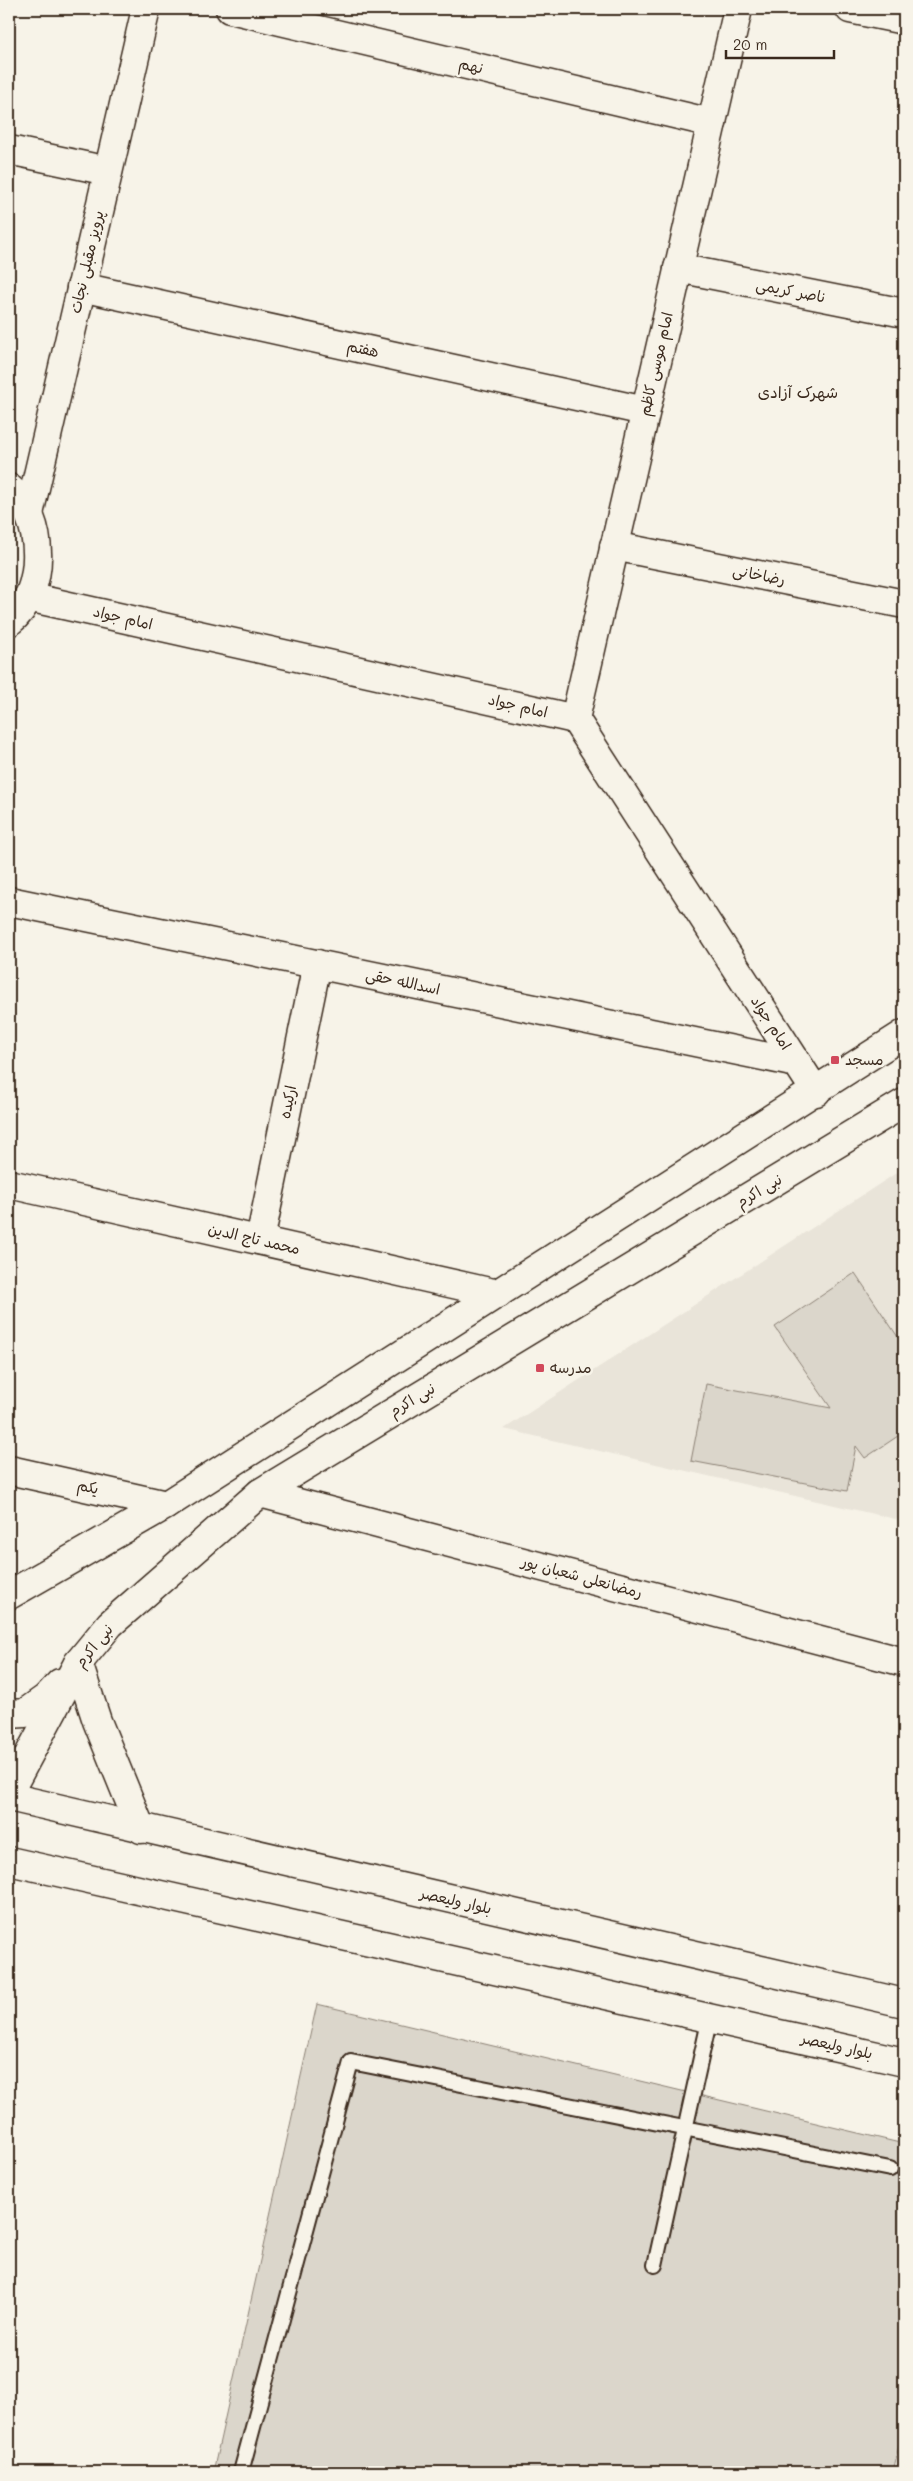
<svg xmlns="http://www.w3.org/2000/svg" width="913" height="2481" font-family="Mali,'Playpen Sans Arabic',sans-serif">
  <rect width="100%" height="100%" fill="#f7f3e8"/>
  <filter id="ink" filterUnits="userSpaceOnUse"><feTurbulence type="fractalNoise" baseFrequency=".02" numOctaves="2"/><feDisplacementMap in="SourceGraphic" scale="10" xChannelSelector="R" yChannelSelector="G"/><feConvolveMatrix kernelMatrix="1 2 1 2 8 2 1 2 1" color-interpolation-filters="sRGB"/></filter>
  <g filter="url(#ink)">
    <g fill="#e9e4d9">
      <path d="M904,1168V1521L504,1429Z"/>
      <path d="M904,2444V2472H897Z"/>
    </g>
    <g fill="#dbd6cb" stroke="#8b8074">
      <path d="M855,1273L904,1346V1432L865,1458L856,1446L847,1491L691,1461L706,1384L831,1408L775,1327Z"/>
      <path d="M317,2004L904,2144V2424L893,2472H213Z"/>
    </g>
    <g fill="none" stroke-linecap="round" stroke-linejoin="round">
      <g stroke="#3b2a1e" stroke-width="18">
        <g id="service">
          <path d="M655,2265L710,2017"/>
          <path d="M241,2472L351,2062L890,2169"/>
        </g>
      </g>
      <g stroke="#3b2a1e" stroke-width="31">
        <g id="minor">
          <path d="M230,9L712,123"/>
          <path d="M850,9L904,20"/>
          <path d="M9,150L108,171"/>
          <path d="M678,268L904,313"/>
          <path d="M81,287L645,411"/>
          <path d="M9,488C46,517 47,593 9,622"/>
          <path d="M29,514L146,9"/>
          <path d="M614,546L904,604"/>
          <path d="M28,597L575,719L816,1092"/>
          <path d="M575,719L738,9"/>
          <path d="M9,901L797,1063"/>
          <path d="M9,1184L498,1294"/>
          <path d="M260,1240L317,964"/>
          <path d="M9,1470L166,1505"/>
          <path d="M260,1493L904,1662"/>
        </g>
      </g>
      <g stroke="#3b2a1e" stroke-width="31">
        <g id="tertiary">
          <path d="M9,1595L166,1505L904,1034"/>
          <path d="M9,1714L25,1713L46,1698L60,1683"/>
          <path d="M9,1792L78,1663L110,1624L260,1493L904,1103"/>
        </g>
      </g>
      <g stroke="#3b2a1e" stroke-width="31">
        <g id="secondary">
          <path d="M78,1663L97,1721L141,1829"/>
          <path d="M9,1797L904,2003"/>
          <path d="M9,1861L904,2062"/>
        </g>
      </g>
      <use href="#service" stroke="#f7f3e8" stroke-width="14"/>
      <use href="#minor" stroke="#f7f3e8" stroke-width="28"/>
      <use href="#tertiary" stroke="#f7f3e8" stroke-width="28"/>
      <use href="#secondary" stroke="#f7f3e8" stroke-width="28"/>
    </g>
  </g>
  <g fill="#d1495b" stroke="#f7f3e8" stroke-width="2">
    <rect x="830" y="1055" width="10" height="10" rx="2.5"/>
    <rect x="535" y="1363" width="10" height="10" rx="2.5"/>
  </g>
  <g text-anchor="middle" stroke-width="5" stroke-linejoin="round" paint-order="stroke">
    <g font-size="15" fill="#3b2a1e" stroke="#f7f3e8">
      <text transform="translate(471 66) rotate(13)" y="5">نهم</text>
      <text transform="translate(87 262) rotate(-77)" y="5">پرویز مقبلی نجات</text>
      <text transform="translate(791 291) rotate(11)" y="5">ناصر کریمی</text>
      <text transform="translate(363 349) rotate(12)" y="5">هفتم</text>
      <text transform="translate(656 364) rotate(-77)" y="5">امام موسی کاظم</text>
      <text transform="translate(759 575) rotate(11)" y="5">رضاخانی</text>
      <text transform="translate(123 618) rotate(13)" y="5">امام جواد</text>
      <text transform="translate(518 706) rotate(13)" y="5">امام جواد</text>
      <text transform="translate(403 982) rotate(12)" y="5">اسدالله حقی</text>
      <text transform="translate(771 1023) rotate(57)" y="5">امام جواد</text>
      <text transform="translate(288 1102) rotate(-78)" y="5">ارکیده</text>
      <text transform="translate(759 1191) rotate(-31)" y="5">نبی اکرم</text>
      <text transform="translate(254 1239) rotate(13)" y="5">محمد تاج الدین</text>
      <text transform="translate(412 1400) rotate(-31)" y="5">نبی اکرم</text>
      <text transform="translate(88 1487) rotate(13)" y="5">یکم</text>
      <text transform="translate(582 1577) rotate(15)" y="5">رمضانعلی شعبان پور</text>
      <text transform="translate(94 1646) rotate(-51)" y="5">نبی اکرم</text>
      <text transform="translate(456 1901) rotate(13)" y="5">بلوار ولیعصر</text>
      <text transform="translate(837 2046) rotate(13)" y="5">بلوار ولیعصر</text>
    </g>
    <g font-size="15" fill="#3b2a1e" stroke="#f7f3e8" text-anchor="start">
      <text x="845" y="1065">مسجد</text>
      <text x="550" y="1373">مدرسه</text>
    </g>
    <g font-size="16" fill="#3b2a1e" stroke="#f7f3e8">
      <text x="798" y="398">شهرک آزادی</text>
    </g>
  </g>
  <rect width="913" height="2481" fill="none" stroke="#f7f3e8" stroke-width="30"/>
  <rect x="15" y="15" width="883" height="2451" fill="none" stroke="#3b2a1e" stroke-width="2" filter="url(#ink)"/>
  <path d="M726 50v8h108v-8" fill="none" stroke="#3b2a1e" stroke-width="2.5"/>
  <text x="733" y="50" font-size="15" fill="#3b2a1e" stroke="#f7f3e8" stroke-width="4" paint-order="stroke">20 m</text>
</svg>
